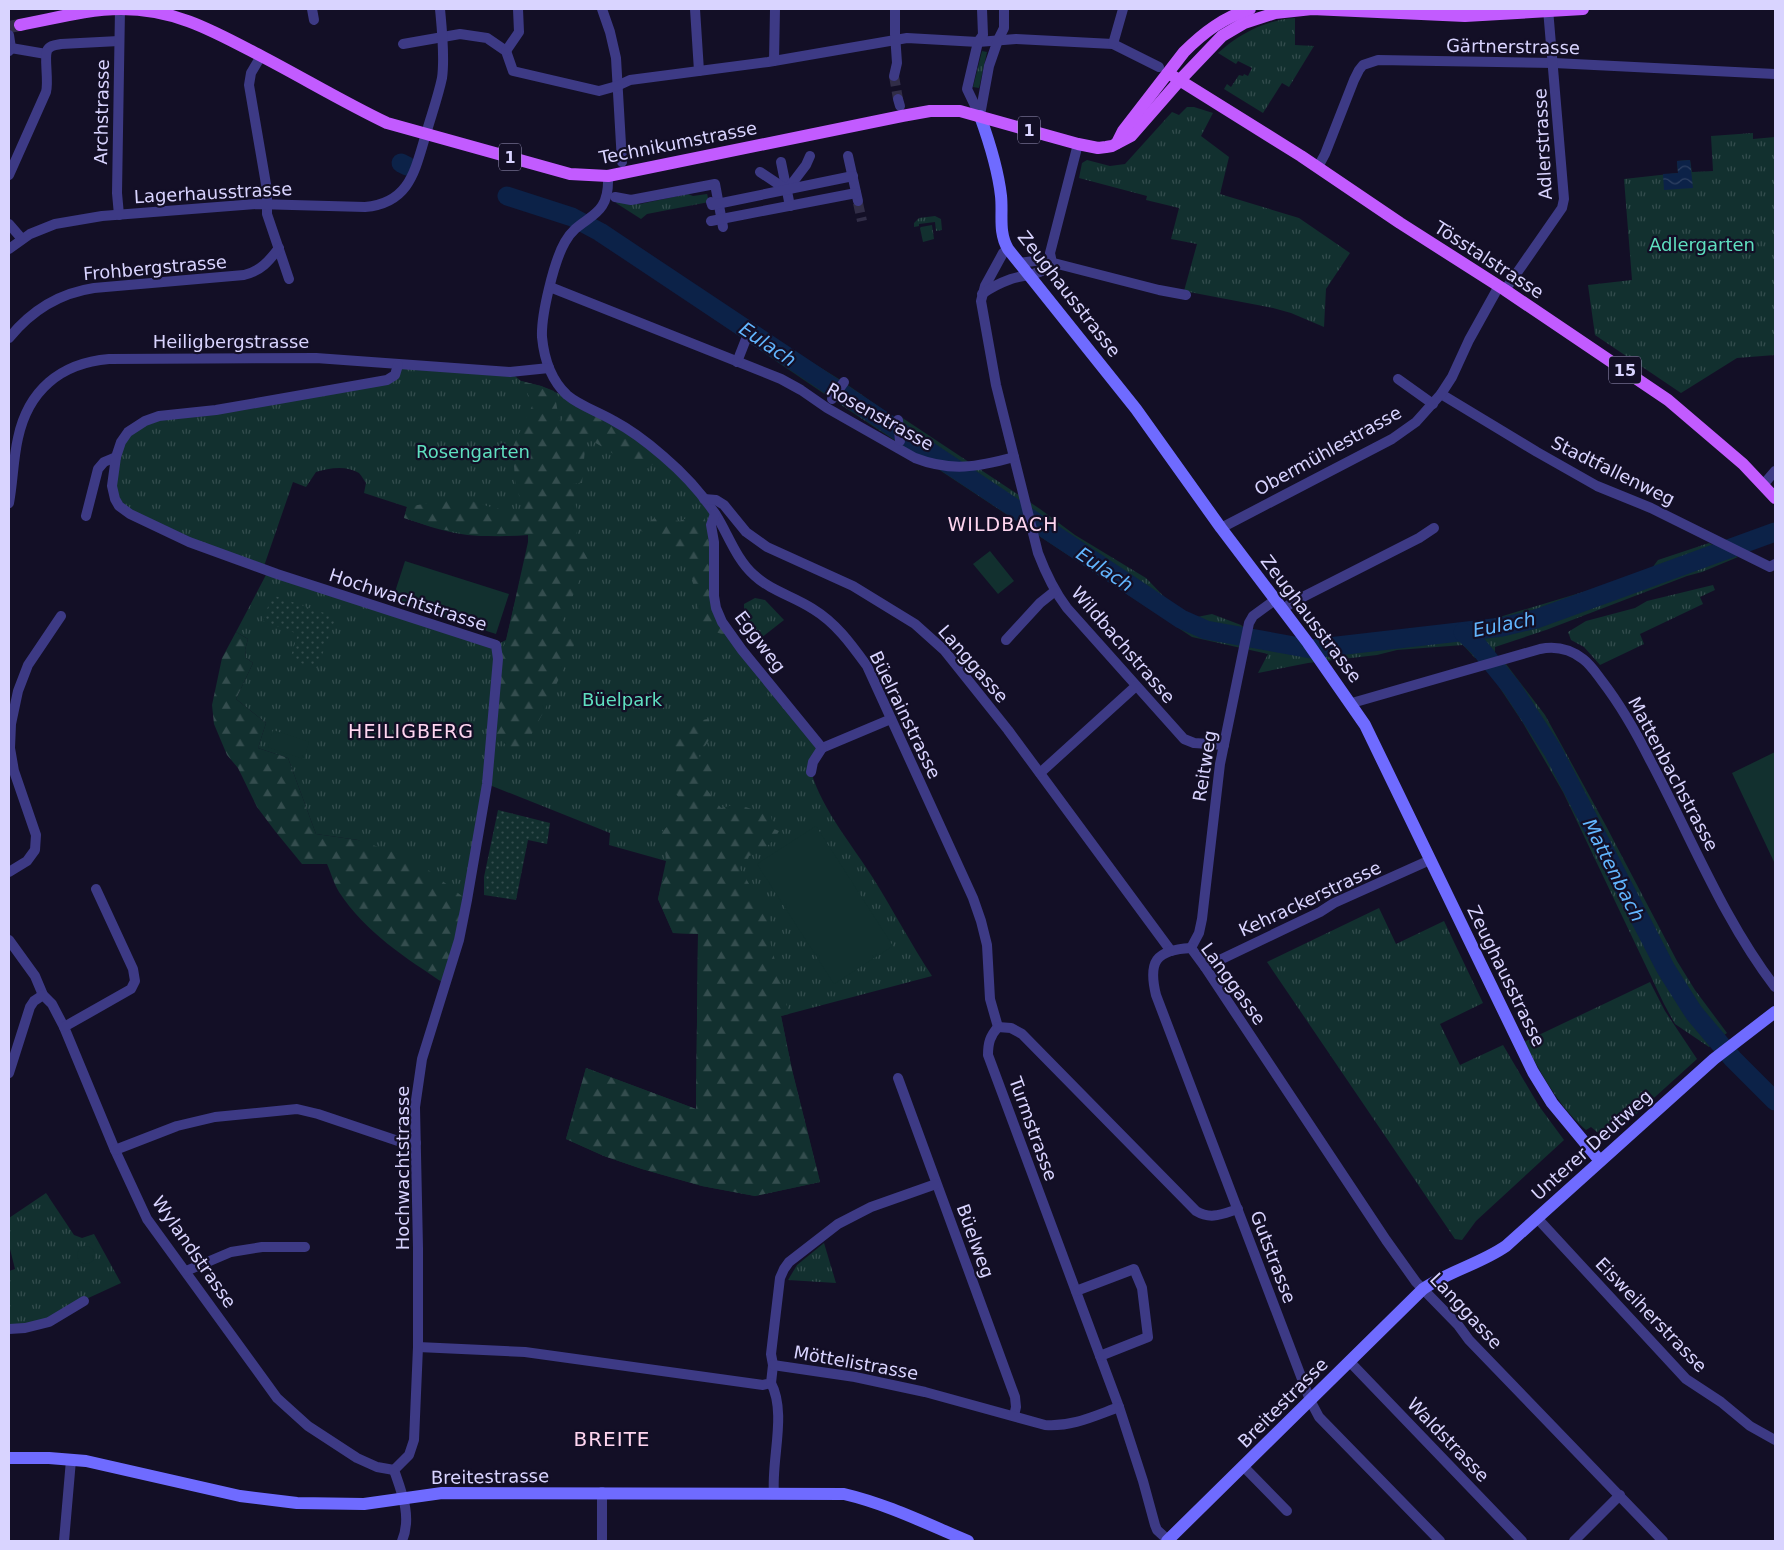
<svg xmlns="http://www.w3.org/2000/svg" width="1784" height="1550" font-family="'DejaVu Sans',sans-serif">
  <defs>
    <pattern id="grass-tufts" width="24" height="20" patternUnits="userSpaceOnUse" patternTransform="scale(1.25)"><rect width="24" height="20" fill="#12302f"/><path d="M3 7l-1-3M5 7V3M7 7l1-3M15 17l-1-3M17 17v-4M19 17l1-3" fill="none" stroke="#344d4e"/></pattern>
    <pattern id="forest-firs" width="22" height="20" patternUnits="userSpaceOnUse" patternTransform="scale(1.25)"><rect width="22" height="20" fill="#12302f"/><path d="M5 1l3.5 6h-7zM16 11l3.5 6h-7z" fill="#344d4e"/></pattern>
    <pattern id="garden-dots" width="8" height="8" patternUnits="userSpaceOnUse" patternTransform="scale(1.25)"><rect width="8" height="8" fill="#12302f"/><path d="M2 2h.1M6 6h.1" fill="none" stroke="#344d4e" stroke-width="1.8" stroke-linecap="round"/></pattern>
    <pattern id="water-waves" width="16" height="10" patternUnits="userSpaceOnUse" patternTransform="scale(1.25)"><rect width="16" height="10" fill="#0c2248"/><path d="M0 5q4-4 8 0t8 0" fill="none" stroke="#2f4163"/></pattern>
  </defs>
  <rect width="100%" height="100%" fill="#130f26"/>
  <g fill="url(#grass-tufts)">
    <path d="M1295,18V45L1314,46L1289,87L1282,83L1263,113L1224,89L1227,84L1231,87L1239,75L1243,76L1244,74L1248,76L1252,68L1238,61L1236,64L1218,53C1239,34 1265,20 1295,18Z"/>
    <path d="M982,51L987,52L979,88L973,87Z"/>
    <path d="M1187,107H1194L1213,113L1201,136L1229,157L1220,194L1299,218L1350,253L1326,289L1324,327L1291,313L1273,308L1184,291L1197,244L1171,239L1179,208L1146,200L1147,196L1079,178L1082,163L1087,160L1110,166L1125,164L1172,112L1179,115Z"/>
    <path d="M1753,133V139L1775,137V355L1737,358L1681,393L1595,335L1588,285L1632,280L1624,179L1678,173L1677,161L1690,160L1692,172L1713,171L1711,136Z"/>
    <path d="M688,194L693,196L707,194L709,202L647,214L641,219L616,203L618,200L640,204Z"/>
    <path d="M935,216L941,219L942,230L936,231L935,222L919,224V226L914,227V223L919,218Z"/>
    <path d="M594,225L745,324L747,322L842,381L899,421L901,417L1040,509L1075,535L1146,578L1179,612L1192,618L1212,614L1241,625L1248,631L1308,643L1483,622L1603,586L1652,568L1658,560L1709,543L1738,557L1702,572L1687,576L1546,630L1495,647V652L1475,658L1463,645L1397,650L1377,655L1308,663L1258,673L1268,654L1192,637L826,395L647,273L648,269L580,226Z"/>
    <path d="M932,225L934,239L923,242L920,228L921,227Z"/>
    <path d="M398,365L510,372L521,381L541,386L576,401L648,444L715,514L716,608L822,748L811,772C823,811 851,843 873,878C893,910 911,944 932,976L781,1016L792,1070L820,1182L755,1196L702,1186L642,1169L604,1156L566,1139L586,1068L696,1109L698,934L673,933L658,899L666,861L609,845L610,833L487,784L467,900L358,840L316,834L288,758L258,748L266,723L236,699L253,663L246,658L245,650L248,639L236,632L268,571L496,645L506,640L531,534C507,535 484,538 461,534C441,531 423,524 404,518L407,507L364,493L366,483C364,480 361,475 359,473C346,465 329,468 316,472L306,487L293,482L263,569L130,514L112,486L121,442L145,421L387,381Z"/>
    <path d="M1713,585L1715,590L1700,597L1703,604L1640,634L1644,644L1600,665L1584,647L1571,640L1568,632L1586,621L1635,608L1647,601Z"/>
    <path d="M755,598L765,600L784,620L761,638L744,619V604Z"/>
    <path d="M1506,664L1545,715L1605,824L1677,961L1695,990L1727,1033L1709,1047L1675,1024L1664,1004L1563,792L1523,723L1488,670Z"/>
    <path d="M1379,908L1396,944L1444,921L1483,1003L1440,1024L1460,1065L1503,1045L1539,1106L1564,1140L1476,1221L1462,1240L1455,1239L1267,962Z"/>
    <path d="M1650,982L1665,1011L1697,1059L1613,1135L1603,1137L1591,1127L1586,1130C1559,1107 1541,1073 1524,1042Z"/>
    <path d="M46,1193L74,1235L82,1238L94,1234L121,1283L84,1300L49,1322L9,1329V1271L15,1269L9,1245V1218Z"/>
    <path d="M824,1243L836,1283L788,1280L797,1265Z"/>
  </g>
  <g fill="url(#forest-firs)">
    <path d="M521,381L541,386L554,391L560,424L568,405L576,401L663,456L643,472L586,437L582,483L573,484L575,502L579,517L576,538L590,563L580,579L558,631L577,639L546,707L525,747L509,750L502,740L491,745L498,659L506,641L528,542V535C479,539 449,533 404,518L407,507L461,497L487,506L524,515L515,480L514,465L511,451L533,404Z"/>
    <path d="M703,511L709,537L710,571L727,636L699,626L696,593L690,571L676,548L639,530L657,516L670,520L680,521Z"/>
    <path d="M236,632L248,639L245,650L246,658L253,663L236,699L266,723L258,748L288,758L316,834L358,840L414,859L467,900L445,984C406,958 366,933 339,892C334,884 331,873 327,864H302L275,831L257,807L238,768L227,755L214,724L212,705L222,658Z"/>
    <path d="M708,719L709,740L699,755L702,763L717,762V775L704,786L721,808L737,804L771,816L774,829L779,831C772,844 763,851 749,856L747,862L739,865V867L770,919L771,926L768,934L789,1014L781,1016L792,1070L820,1182L755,1196L702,1186L642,1169L604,1156L566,1139L586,1068L696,1109L698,934L673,933L658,899L667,861L661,833L688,805L670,789L677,768L673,751L680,724Z"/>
  </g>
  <g fill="url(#garden-dots)">
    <path d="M272,595L336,617L317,669L290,659L298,634L263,621Z"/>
    <path d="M498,810L550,823L547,844L528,840L516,900L484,895V877Z"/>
  </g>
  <g fill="#12302f">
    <path d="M990,551L1014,581L998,594L973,564Z"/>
    <path d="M405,561L509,594L496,634L392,601Z"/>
    <path d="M273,730L309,742L304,759L268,747Z"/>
    <path d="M1775,752V864L1732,773Z"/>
    <path d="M816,826L893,946L834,984L757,864Z"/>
    <circle cx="86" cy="1255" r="9"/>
  </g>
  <path fill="url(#water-waves)" d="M1690,160L1693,188L1664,190L1663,174L1678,173L1677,161Z"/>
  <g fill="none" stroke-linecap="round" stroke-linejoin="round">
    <g stroke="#0c2248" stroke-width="19">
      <path d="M401,163L407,166"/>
      <path d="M507,196L572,217L600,232L1181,619L1206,630L1311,649L1502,627L1536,619L1775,532"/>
      <path d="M1463,632L1478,646L1512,688L1553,751L1666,969L1694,1013L1733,1059L1775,1101"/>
    </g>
    <g stroke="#312d47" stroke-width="10" stroke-dasharray="10 5" stroke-linecap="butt">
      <path d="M894,76L898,99"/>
      <path d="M858,203L862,221"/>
    </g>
    <path stroke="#312d47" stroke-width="12" stroke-dasharray="12 6" stroke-linecap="butt" d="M9,27L20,25"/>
    <g stroke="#3d3a85" stroke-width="10">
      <path d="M312,9L314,20"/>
      <path d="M602,9L610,32L616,58L622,162"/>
      <path d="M695,9L699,71"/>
      <path d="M9,35L11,48L9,49"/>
      <path d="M403,44L460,34L487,38L506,51L513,71L599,91L617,86L630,80L768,62L907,38L978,42L1016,39L1113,44L1159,67"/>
      <path d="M1113,44L1123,9"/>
      <path d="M9,51L11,48L46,54"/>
      <path d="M506,51L519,32L518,9"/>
      <path d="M261,56L251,73L249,85L267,190V214L289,279"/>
      <path d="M774,61L775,9"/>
      <path d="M894,76L897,63L895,34V9"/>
      <path d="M898,99L900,106"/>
      <path d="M980,115L989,66L998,40L1004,28V9"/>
      <path d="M980,116L967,89L978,42L983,35L982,9"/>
      <path d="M848,156L858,201"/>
      <path d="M781,162L790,206"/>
      <path d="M1318,167L1325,154L1354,80L1359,70L1363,65L1378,60L1554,63L1775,74"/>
      <path d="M760,172L787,190L806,165L810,156"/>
      <path d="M9,175L46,92C49,81 44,58 47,51C49,45 56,45 61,44L119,41"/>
      <path d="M608,176C610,222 581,213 565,242C554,261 541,315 542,337C544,358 551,380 567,395C580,406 599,412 614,421C631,430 648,443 663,456C683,473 701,492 716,515C728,534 736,559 754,575C771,591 793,596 813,609C836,623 851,644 867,666L973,898L981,921L987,945L990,999L998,1027"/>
      <path d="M615,197L631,200L715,184L723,227"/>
      <path d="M711,202L712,205L853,176"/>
      <path d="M119,215L117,193L120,9"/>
      <path d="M711,221L856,193"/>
      <path d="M9,224L22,239"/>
      <path d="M9,249L30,234L55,224L102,216L256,204L365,207C410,203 415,170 426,134C431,116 438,97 442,78C445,57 442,30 440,9"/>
      <path d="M1008,249L1003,253L985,286L981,301L996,385L1038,553C1046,574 1054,591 1067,608L1184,739L1194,743L1224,745"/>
      <path d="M1019,263L1042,260L1159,290L1186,295"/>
      <path d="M1052,263L1050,253L1078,144"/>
      <path d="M550,287L781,379L801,390L827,408L915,458C951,472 978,467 1014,457"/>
      <path d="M1505,290L1562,208L1564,199L1548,9"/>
      <path d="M982,294C990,288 1000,283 1011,279C1026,274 1041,276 1052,263"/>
      <path d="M9,338C31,311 60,293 94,288L244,275C261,271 269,261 279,248"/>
      <path d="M737,362L746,339"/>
      <path d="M1398,379L1433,404"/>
      <path d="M1441,394L1537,452L1597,486L1651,508L1770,567L1775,564"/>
      <path d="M832,399L844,382"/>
      <path d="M898,420L900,441"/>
      <path d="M1763,485L1775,471"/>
      <path d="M704,499L716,500L724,505L746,532L767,547L853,586L915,624L944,650L1008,730L1171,951"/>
      <path d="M9,503C13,482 13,460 18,438C28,391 60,363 109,359L316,358L510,372L549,368"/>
      <path d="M715,514L711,525L714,542V596L716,608L722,622L742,650L822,748"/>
      <path d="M86,516L98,469L104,462L116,457"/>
      <path d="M1221,528L1392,439L1416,422L1441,394L1452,377L1469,340L1499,286"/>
      <path d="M1283,609L1293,602L1419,538L1434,528"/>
      <path d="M1006,640L1040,603L1055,591"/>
      <path d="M1352,703L1540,649C1555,646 1570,649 1583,659C1591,665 1596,673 1602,681C1622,707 1637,734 1651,762C1691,837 1723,919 1775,987"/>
      <path d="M822,748L891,719"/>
      <path d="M811,772L813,762L822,748"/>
      <path d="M1040,773L1136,686"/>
      <path d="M9,872L27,861L35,850L36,835L14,771L10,748L11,724L18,691L28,665L61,616"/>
      <path d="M9,940L35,976L43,995L52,1004L64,1027L115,1150L147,1219L277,1398L308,1426L357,1458L377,1467L394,1470"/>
      <path d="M1191,948L1199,933L1202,919L1220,764L1249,623L1253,616L1275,600"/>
      <path d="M1205,967L1320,912L1334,903L1430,860"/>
      <path d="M64,1027L131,989L135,981L133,969L96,889"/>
      <path d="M998,1027C990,1036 988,1043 988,1055L1119,1407L1143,1481L1155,1525L1157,1530L1168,1540"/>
      <path d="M998,1027L1011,1028L1022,1034L1196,1211C1211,1220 1222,1214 1238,1209"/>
      <path d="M9,1073L30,1007L34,1001L43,995"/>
      <path d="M898,1078L1015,1397L1016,1407L1014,1416"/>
      <path d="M115,1150L177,1126L215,1117L297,1109L318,1114L404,1143H416"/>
      <path d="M1537,1218L1686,1379L1721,1402L1750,1426L1775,1440"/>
      <path d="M186,1271L231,1252L262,1247H305"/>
      <path d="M1076,1291L1134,1269L1142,1288L1148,1337L1100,1356"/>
      <path d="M9,1329L25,1328L49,1322L84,1301"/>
      <path d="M418,1347L525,1352L763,1385L771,1383L773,1365L771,1354L780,1278L784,1269L789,1262L838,1224L871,1207L936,1184"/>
      <path d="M1349,1361L1522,1541"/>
      <path d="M773,1365L855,1377L925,1392L1045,1425C1072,1427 1094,1416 1119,1407"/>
      <path d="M771,1383C787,1413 771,1460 774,1493"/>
      <path d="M1243,1466L1287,1511"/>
      <path d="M394,1470L409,1455L414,1440L418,1347V1248L415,1107L422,1059L459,940L467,900L487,784L498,659L496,645L277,574L189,542L130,514L119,506L115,499L112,486L116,457L121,442L128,432L145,421L159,416L216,410L387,380L395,375L398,365"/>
      <path d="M394,1470C402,1493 412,1517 402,1541"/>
      <path d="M64,1541L71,1460"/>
      <path d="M602,1541V1492"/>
      <path d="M1440,1541L1319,1417L1310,1400L1156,995C1148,962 1155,950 1191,948L1205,967L1386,1240L1416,1282L1458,1325L1469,1340L1663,1541"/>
      <path d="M1574,1541L1620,1495"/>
    </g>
    <g stroke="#6f6bff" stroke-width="12">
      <path d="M980,116C989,141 998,169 1001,196C1003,214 998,232 1008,249L1136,409L1221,528L1308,643L1365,725L1533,1072L1552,1103L1600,1161"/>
      <path d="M9,1458H49L86,1461L240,1496L297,1503L364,1504L442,1493L844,1494C887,1504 927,1524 968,1541"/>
      <path d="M1167,1541L1423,1289C1449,1271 1480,1264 1506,1246L1714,1059L1775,1012"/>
    </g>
    <g stroke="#c25bff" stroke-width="12">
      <path d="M20,25C53,19 87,9 121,9C177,9 215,32 263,57C305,79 345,103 387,123L570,174L608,176L902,116L930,111H960L1078,144L1098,148L1106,147L1112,146L1131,136L1180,80L1222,36L1244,23L1275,13L1312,9L1465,16L1583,9"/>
      <path d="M1168,73L1301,156L1400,223L1505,290L1668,400L1743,464L1775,498"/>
      <path d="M1117,143L1123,131L1184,52C1204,32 1223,18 1250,9"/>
    </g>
  </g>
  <g text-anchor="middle" stroke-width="4.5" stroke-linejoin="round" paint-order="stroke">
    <g fill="#130f26" stroke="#9e99be" stroke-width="1">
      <rect x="1018" y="116.5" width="22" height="27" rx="4"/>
      <rect x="499" y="143.5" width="22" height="27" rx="4"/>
      <rect x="1609" y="356.5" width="32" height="27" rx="4"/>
    </g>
    <g font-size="16" font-weight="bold" fill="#d9d4ff">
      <text x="1029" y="136">1</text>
      <text x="510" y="163">1</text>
      <text x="1625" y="376">15</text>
    </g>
    <g font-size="18" fill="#d9d4ff" stroke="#130f26">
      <text transform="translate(1513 47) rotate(1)" y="6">Gärtnerstrasse</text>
      <text transform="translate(102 112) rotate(-89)" y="6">Archstrasse</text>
      <text transform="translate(678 143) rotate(-11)" y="6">Technikumstrasse</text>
      <text transform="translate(1543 144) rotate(-93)" y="6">Adlerstrasse</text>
      <text transform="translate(213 193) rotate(-3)" y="6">Lagerhausstrasse</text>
      <text transform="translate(1489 260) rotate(33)" y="6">Tösstalstrasse</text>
      <text transform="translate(155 268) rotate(-5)" y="6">Frohbergstrasse</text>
      <text transform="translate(1069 294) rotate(52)" y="6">Zeughausstrasse</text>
      <text x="231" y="348">Heiligbergstrasse</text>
      <text transform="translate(880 417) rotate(29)" y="6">Rosenstrasse</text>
      <text transform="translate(1328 451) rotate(-29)" y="6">Obermühlestrasse</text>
      <text transform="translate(1613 471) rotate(26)" y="6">Stadtfallenweg</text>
      <text transform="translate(408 600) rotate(18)" y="6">Hochwachtstrasse</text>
      <text transform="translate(1311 619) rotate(53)" y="6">Zeughausstrasse</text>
      <text transform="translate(760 642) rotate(53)" y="6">Eggweg</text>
      <text transform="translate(1123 645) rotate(49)" y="6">Wildbachstrasse</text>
      <text transform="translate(973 664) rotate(49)" y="6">Langgasse</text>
      <text transform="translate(905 715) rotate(64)" y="6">Büelrainstrasse</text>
      <text transform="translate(1205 766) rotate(-81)" y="6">Reitweg</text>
      <text transform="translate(1673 774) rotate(62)" y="6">Mattenbachstrasse</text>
      <text transform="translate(1310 899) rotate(-25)" y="6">Kehrackerstrasse</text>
      <text transform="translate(1506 976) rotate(64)" y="6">Zeughausstrasse</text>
      <text transform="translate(1233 984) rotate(54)" y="6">Langgasse</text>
      <text transform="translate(1033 1129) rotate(70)" y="6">Turmstrasse</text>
      <text transform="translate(1592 1145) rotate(-42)" y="6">Unterer Deutweg</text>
      <text transform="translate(403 1168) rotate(-90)" y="6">Hochwachtstrasse</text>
      <text transform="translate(975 1241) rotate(70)" y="6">Büelweg</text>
      <text transform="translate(194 1252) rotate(55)" y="6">Wylandstrasse</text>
      <text transform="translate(1273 1257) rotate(69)" y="6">Gutstrasse</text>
      <text transform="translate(1466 1311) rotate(47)" y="6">Langgasse</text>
      <text transform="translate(1651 1315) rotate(46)" y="6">Eisweiherstrasse</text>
      <text transform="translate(856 1363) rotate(10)" y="6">Möttelistrasse</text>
      <text transform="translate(1283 1403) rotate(-45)" y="6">Breitestrasse</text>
      <text transform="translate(1448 1440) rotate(46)" y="6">Waldstrasse</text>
      <text transform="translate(490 1477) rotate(-1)" y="6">Breitestrasse</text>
    </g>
    <g font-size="18" fill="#5fe0c0" stroke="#130f26">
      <text x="1702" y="251">Adlergarten</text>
      <text x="473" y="458">Rosengarten</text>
      <text x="622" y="706">Büelpark</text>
    </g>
    <g font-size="19" font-style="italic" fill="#62b6ff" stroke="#130f26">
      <text transform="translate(768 344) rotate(34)" y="7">Eulach</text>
      <text transform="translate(1105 569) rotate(34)" y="7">Eulach</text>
      <text transform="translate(1504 624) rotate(-11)" y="7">Eulach</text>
      <text transform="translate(1614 870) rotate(63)" y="7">Mattenbach</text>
    </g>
    <g font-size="19" letter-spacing="1" fill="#ffd6f0" stroke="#130f26">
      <text x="1003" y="531">WILDBACH</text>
      <text x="411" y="738">HEILIGBERG</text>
    </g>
    <g font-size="20" letter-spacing="1" fill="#ffd6f0" stroke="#130f26">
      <text x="612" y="1446">BREITE</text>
    </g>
  </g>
  <rect width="1784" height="1550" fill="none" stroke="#d9d4ff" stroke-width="20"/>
</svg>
